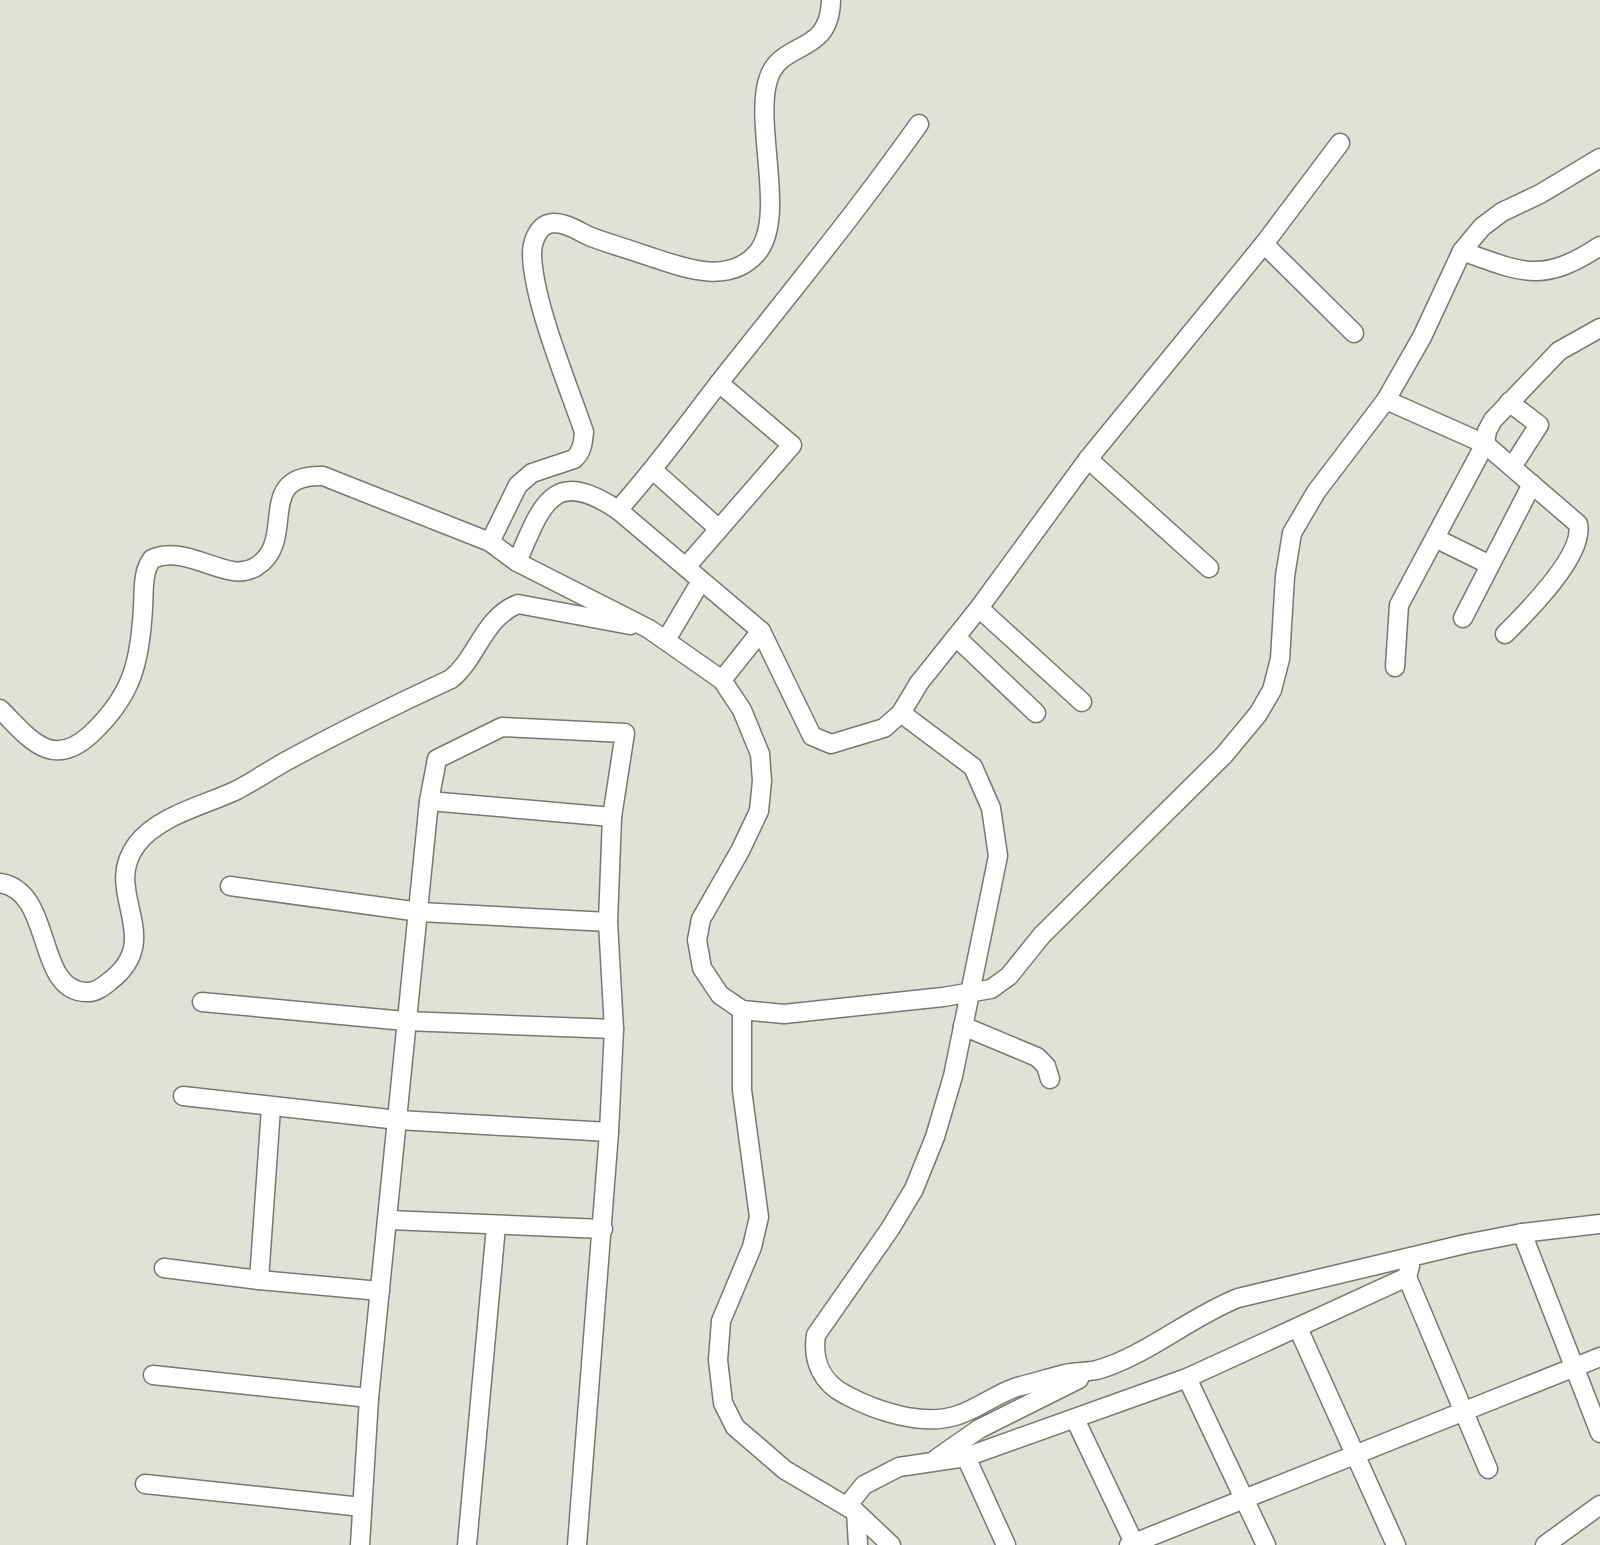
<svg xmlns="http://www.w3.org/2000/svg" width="1600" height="1545" font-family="Poppins,sans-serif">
  <rect width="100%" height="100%" fill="#e2e1d8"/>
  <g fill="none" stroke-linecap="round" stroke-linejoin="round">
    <g stroke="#797870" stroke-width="21">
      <g id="minor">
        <path d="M919,124C858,210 792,291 726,374C690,420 657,467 618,510L761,631L812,736L831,744L884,728L901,713L919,683L979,608L1088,459L1264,244L1340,143"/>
        <path d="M1264,244L1354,333"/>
        <path d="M1462,251C1523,273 1542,284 1600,246"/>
        <path d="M1386,400L1485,444L1578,524C1585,555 1526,613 1505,634"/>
        <path d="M1509,402L1539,425L1512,467"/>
        <path d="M1088,459L1209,568"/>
        <path d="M654,471L719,529"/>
        <path d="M1435,538L1490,565"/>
        <path d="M490,542L518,485L532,473L574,459C582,452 583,443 584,432C568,385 533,302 532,254C532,242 538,224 553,223C567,223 578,231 591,237C607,243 625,248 642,254C677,265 727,288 757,253C787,218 754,126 768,80C780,39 830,57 831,0"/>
        <path d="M517,562C542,505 552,466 618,510"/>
        <path d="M686,567L792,445L719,383"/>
        <path d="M979,608L1082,702"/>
        <path d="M1463,618L1532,484"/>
        <path d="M956,637L1036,713"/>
        <path d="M666,640L701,581"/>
        <path d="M1395,667L1399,605L1485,444L1487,431L1493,420L1559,351L1600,328"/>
        <path d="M722,680L761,631"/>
        <path d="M0,709C29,738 51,770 90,735C132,696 140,663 143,608C144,592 142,572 152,559C190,543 228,586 257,566C298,540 253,474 323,476L490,542L517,562L649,629L722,680L742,710L760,754L762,781L759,811L740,851L701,919L697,940L702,968L720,995L742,1010L784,1014L943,997L991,989L1009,976L1042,935L1224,755L1258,714L1272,690L1280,659L1285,576L1292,533L1316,492L1386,400L1422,337L1462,251L1482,227L1502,212L1540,194L1600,158"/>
        <path d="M901,713L973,767L991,808L998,856L953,1076L935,1137L914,1189L890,1229L816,1335C812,1361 822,1383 846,1395C876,1411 921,1426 955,1416C977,1410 995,1394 1017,1387C1033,1383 1049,1378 1065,1374C1075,1372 1086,1372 1097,1370C1146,1356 1190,1317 1238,1298L1465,1244L1522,1233L1600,1224"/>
        <path d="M429,801L612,817"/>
        <path d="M0,883C54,891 35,991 86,992C96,993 104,986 110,981C167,937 100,892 137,844C159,815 206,805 237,790C256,780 273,768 292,758C344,730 397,704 451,679C478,657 483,618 518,604L630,625"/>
        <path d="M230,886L420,912L608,922"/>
        <path d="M202,1002L405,1021L614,1029"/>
        <path d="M742,1010V1090L759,1217L752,1247L721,1321L718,1360L723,1403L735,1427L785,1470L856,1512L891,1545"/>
        <path d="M963,1026L1037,1057L1046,1066L1050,1079"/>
        <path d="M183,1096L398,1120L609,1132"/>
        <path d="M389,1220L603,1229"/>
        <path d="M1522,1233L1600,1433"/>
        <path d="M1410,1266L1407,1277L1488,1469"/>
        <path d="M164,1268L259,1280L380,1291"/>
        <path d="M259,1280L271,1108"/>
        <path d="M1298,1328L1396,1545"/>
        <path d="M153,1375L369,1398"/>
        <path d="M1187,1378L1266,1545"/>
        <path d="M1075,1419L1135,1545"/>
        <path d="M966,1457L1006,1545"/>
        <path d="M936,1459L979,1429L1079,1379"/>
        <path d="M145,1484L362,1507"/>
        <path d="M847,1506L864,1485L899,1467L966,1457L1187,1378L1407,1277"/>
        <path d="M856,1512L858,1545"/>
        <path d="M360,1545L369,1398L429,801L437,759L502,727L625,733L612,817L608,922L614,1029L609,1132L577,1545"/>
        <path d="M467,1545L496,1226"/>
        <path d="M1129,1545L1600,1357"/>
        <path d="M1545,1545L1600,1505"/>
      </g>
    </g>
    <use href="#minor" stroke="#fff" stroke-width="18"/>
  </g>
</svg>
